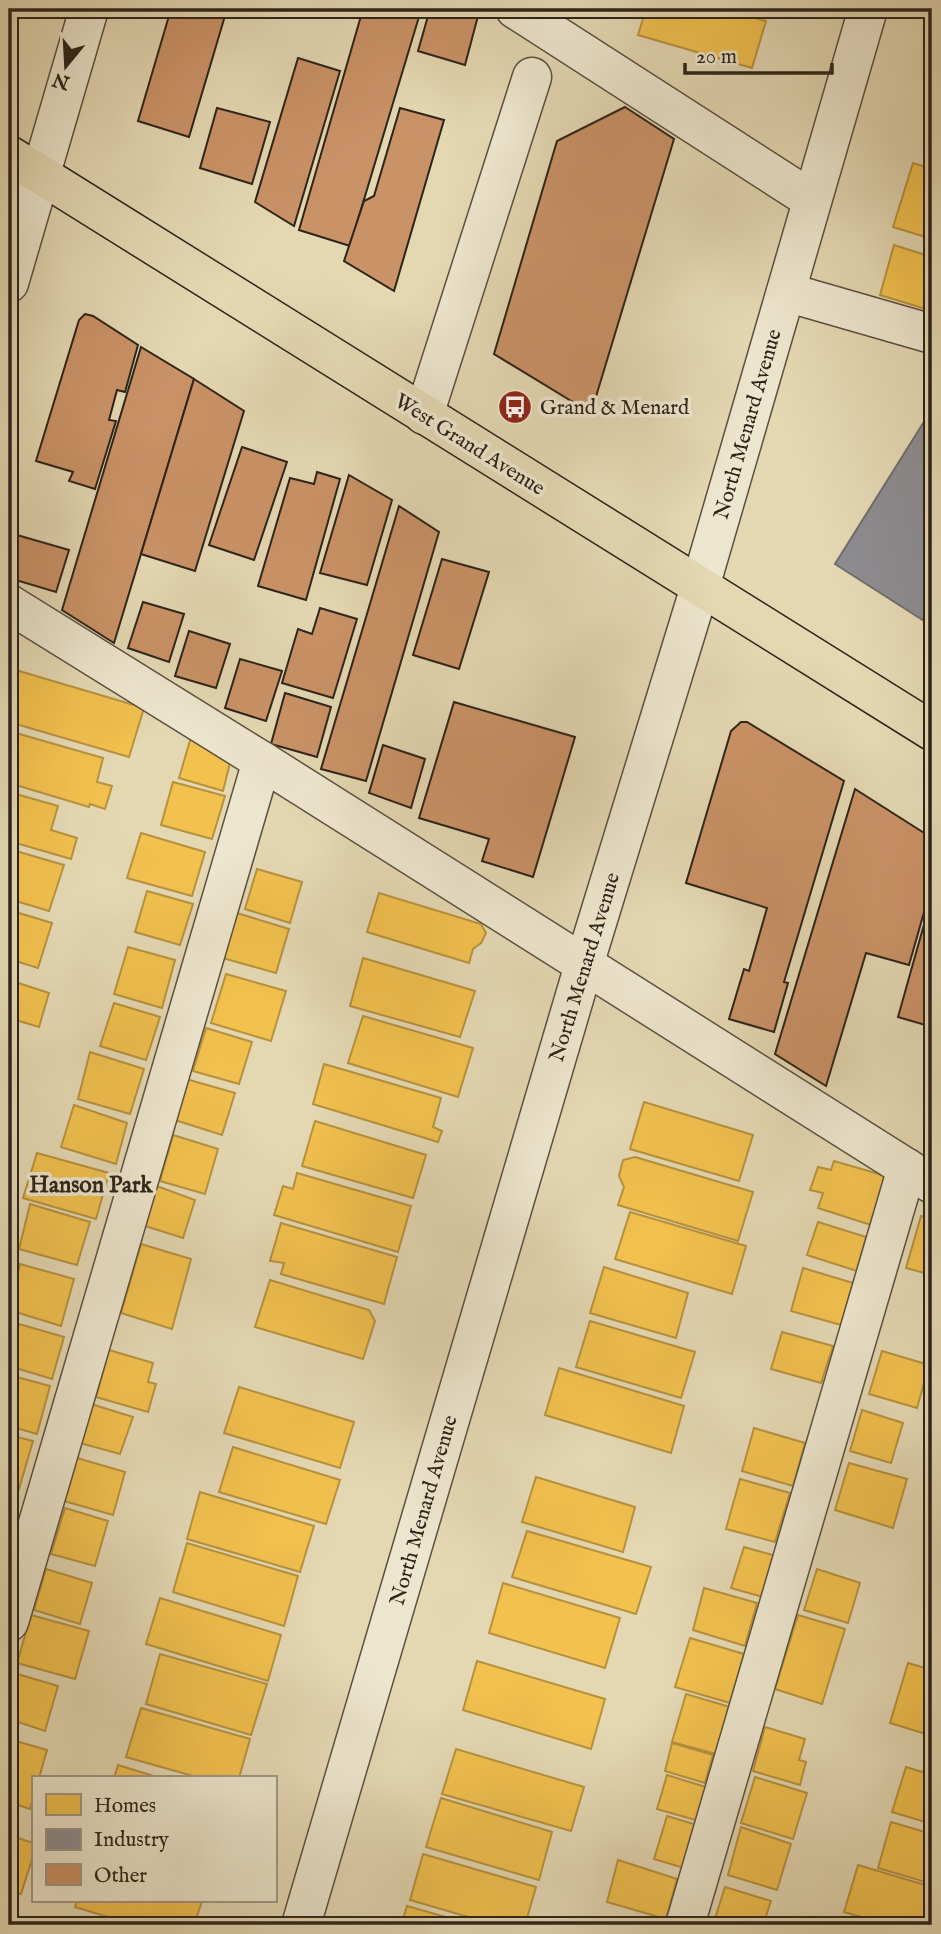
<svg xmlns="http://www.w3.org/2000/svg" width="941" height="1934" font-family="'IM FELL English',serif">
  <rect width="100%" height="100%" fill="#e4d8b3"/>
  <filter id="stains"><feTurbulence type="fractalNoise" baseFrequency=".00286" numOctaves="4"/><feColorMatrix values="0 0 0 0 .2 0 0 0 0 .09 0 0 0 0 .02 0 0 0 .5 -.17"/></filter>
  <radialGradient id="worn" r=".72"><stop offset=".6" stop-color="#630" stop-opacity="0"/><stop offset="1" stop-color="#630" stop-opacity=".3"/></radialGradient>
  <g fill="#f2c14e" stroke="#b7923e" stroke-width="2">
    <path d="M646,9H724L766,21L752,68L638,35Z"/>
    <path d="M913,163L932,169V239L893,227Z"/>
    <path d="M894,245L932,257V311L880,295Z"/>
    <path d="M9,668L144,708L129,757L9,722Z"/>
    <path d="M9,731L103,758L97,782L112,786L105,809L90,804L89,807L9,783Z"/>
    <path d="M191,737L230,763L223,791L179,778Z"/>
    <path d="M173,782L225,796L212,839L161,825Z"/>
    <path d="M9,792L58,806L51,830L77,838L71,859L9,841Z"/>
    <path d="M141,833L205,852L192,896L127,878Z"/>
    <path d="M9,849L64,865L49,911L9,899Z"/>
    <path d="M257,869L302,882L290,923L245,909Z"/>
    <path d="M147,891L193,904L180,945L135,932Z"/>
    <path d="M379,893L481,924L486,933L481,943L473,949L469,963L367,932Z"/>
    <path d="M9,910L52,923L38,968L9,959Z"/>
    <path d="M237,913L289,929L276,973L223,958Z"/>
    <path d="M128,947L175,960L162,1008L114,994Z"/>
    <path d="M363,958L475,991L460,1037L350,1006Z"/>
    <path d="M226,974L286,991L271,1041L211,1023Z"/>
    <path d="M9,980L49,993L39,1027L9,1018Z"/>
    <path d="M114,1003L160,1017L146,1060L100,1046Z"/>
    <path d="M363,1016L473,1048L458,1097L348,1063Z"/>
    <path d="M206,1028L252,1042L239,1084L193,1071Z"/>
    <path d="M90,1052L144,1069L130,1114L78,1099Z"/>
    <path d="M324,1064L441,1098L433,1127L442,1131L438,1142L313,1104Z"/>
    <path d="M186,1079L235,1093L222,1135L175,1120Z"/>
    <path d="M644,1102L753,1135L739,1181L630,1149Z"/>
    <path d="M74,1105L127,1123L116,1164L61,1147Z"/>
    <path d="M315,1121L426,1155L413,1198L302,1166Z"/>
    <path d="M173,1135L218,1149L205,1194L160,1181Z"/>
    <path d="M37,1153L109,1173L96,1219L23,1198Z"/>
    <path d="M635,1157L753,1192L738,1241L618,1205L624,1187L619,1176L623,1160Z"/>
    <path d="M834,1161L889,1177L874,1226L818,1208L823,1193L810,1190L818,1167L831,1170Z"/>
    <path d="M297,1173L411,1206L398,1252L274,1215L283,1186L293,1189Z"/>
    <path d="M154,1185L195,1200L183,1238L142,1225Z"/>
    <path d="M30,1204L90,1222L77,1265L19,1249Z"/>
    <path d="M630,1212L746,1246L732,1294L615,1259Z"/>
    <path d="M921,1216L932,1219V1275L906,1268Z"/>
    <path d="M818,1222L866,1237L857,1271L807,1255Z"/>
    <path d="M281,1223L397,1257L384,1304L281,1274L284,1263L270,1261Z"/>
    <path d="M141,1244L191,1259L172,1329L121,1313Z"/>
    <path d="M20,1264L74,1279L61,1326L9,1310Z"/>
    <path d="M604,1267L688,1293L676,1338L590,1313Z"/>
    <path d="M803,1268L853,1283L841,1325L791,1311Z"/>
    <path d="M270,1280L369,1310L375,1321L363,1359L255,1327Z"/>
    <path d="M590,1321L695,1352L681,1398L576,1367Z"/>
    <path d="M19,1324L64,1337L52,1379L9,1366Z"/>
    <path d="M782,1332L833,1346L821,1383L771,1369Z"/>
    <path d="M109,1350L153,1363L148,1382L156,1384L148,1412L96,1397Z"/>
    <path d="M882,1351L929,1365L917,1408L869,1394Z"/>
    <path d="M559,1368L684,1406L671,1453L545,1415Z"/>
    <path d="M9,1375L50,1386L37,1434L9,1426Z"/>
    <path d="M239,1387L354,1422L340,1468L224,1433Z"/>
    <path d="M91,1404L133,1417L120,1454L80,1443Z"/>
    <path d="M862,1410L903,1423L891,1463L850,1451Z"/>
    <path d="M754,1428L805,1443L793,1486L742,1471Z"/>
    <path d="M9,1435L33,1441L19,1489L9,1486Z"/>
    <path d="M233,1447L340,1480L326,1524L219,1492Z"/>
    <path d="M77,1458L125,1472L113,1515L64,1501Z"/>
    <path d="M849,1463L907,1479L893,1528L835,1510Z"/>
    <path d="M536,1477L635,1507L623,1552L522,1522Z"/>
    <path d="M740,1479L790,1493L775,1542L726,1529Z"/>
    <path d="M200,1492L314,1526L300,1572L187,1539Z"/>
    <path d="M9,1497L17,1499L9,1529Z"/>
    <path d="M65,1508L108,1521L95,1566L51,1554Z"/>
    <path d="M527,1531L651,1567L636,1614L512,1577Z"/>
    <path d="M187,1543L298,1576L284,1626L173,1592Z"/>
    <path d="M744,1547L776,1556L763,1597L731,1588Z"/>
    <path d="M46,1569L92,1583L80,1624L34,1610Z"/>
    <path d="M817,1569L860,1583L848,1623L804,1610Z"/>
    <path d="M503,1583L620,1618L605,1668L489,1633Z"/>
    <path d="M704,1588L757,1603L745,1646L693,1630Z"/>
    <path d="M160,1598L281,1635L268,1681L146,1644Z"/>
    <path d="M31,1615L89,1631L75,1679L17,1663Z"/>
    <path d="M798,1615L845,1629L822,1704L775,1689Z"/>
    <path d="M932,1624V1650L926,1648Z"/>
    <path d="M690,1638L744,1654L730,1703L675,1687Z"/>
    <path d="M160,1654L267,1684L251,1735L146,1704Z"/>
    <path d="M477,1661L605,1699L591,1749L463,1710Z"/>
    <path d="M908,1663L932,1670V1736L890,1723Z"/>
    <path d="M14,1673L58,1686L45,1731L9,1719V1690Z"/>
    <path d="M686,1694L730,1707L716,1754L672,1742Z"/>
    <path d="M141,1708L250,1739L239,1778H200L126,1757Z"/>
    <path d="M765,1727L805,1739L799,1760L806,1762L800,1785L753,1771Z"/>
    <path d="M9,1739L47,1750L39,1778H33V1798L30,1809L9,1802Z"/>
    <path d="M672,1743L713,1755L705,1783L665,1771Z"/>
    <path d="M456,1749L584,1787L571,1831L442,1794Z"/>
    <path d="M118,1765L160,1778H114Z"/>
    <path d="M906,1767L932,1775V1824L892,1812Z"/>
    <path d="M667,1775L709,1788L699,1821L657,1809Z"/>
    <path d="M755,1777L807,1793L793,1839L741,1823Z"/>
    <path d="M441,1798L552,1832L539,1880L426,1847Z"/>
    <path d="M667,1816L697,1825L684,1868L654,1859Z"/>
    <path d="M891,1822L932,1834V1884L878,1868Z"/>
    <path d="M741,1827L791,1844L777,1890L728,1875Z"/>
    <path d="M9,1835L33,1843V1856L21,1894L9,1890Z"/>
    <path d="M423,1854L536,1887L525,1925H496L410,1900Z"/>
    <path d="M618,1860L677,1879L666,1919L607,1902Z"/>
    <path d="M858,1865L932,1887V1925H888L844,1912Z"/>
    <path d="M725,1887L771,1901L763,1925H713Z"/>
    <path d="M77,1901H202L194,1925H135L75,1907Z"/>
    <path d="M407,1906L474,1925H401Z"/>
    <path d="M616,1917L645,1925H613Z"/>
  </g>
  <path fill="#8d8d92" stroke="#706e6e" stroke-width="2" d="M932,409V626L835,564Z"/>
  <g fill="#ca9267" stroke="#2d241a" stroke-width="2">
    <path d="M171,9H227L189,137L138,121Z"/>
    <path d="M331,9H361L358,17Z"/>
    <path d="M363,9L421,10L350,246L299,230Z"/>
    <path d="M430,9H451L478,16L465,65L418,51Z"/>
    <path d="M298,58L340,71L294,226L255,202Z"/>
    <path d="M625,107L674,139L591,413L494,354L557,141Z"/>
    <path d="M217,108L270,122L252,184L200,168Z"/>
    <path d="M400,108L444,120L394,291L344,261L364,201L374,196Z"/>
    <path d="M85,314L93,316L138,345L125,392L117,390L109,420L116,421L95,489L69,481L73,472L36,461L79,320Z"/>
    <path d="M141,347L194,379L114,643L62,610Z"/>
    <path d="M194,379L244,411L195,571L141,554Z"/>
    <path d="M242,447L287,462L254,560L209,545Z"/>
    <path d="M317,472L340,479L306,600L258,586L290,478L314,484Z"/>
    <path d="M349,475L392,500L367,585L320,573Z"/>
    <path d="M399,506L439,532L366,781L321,769Z"/>
    <path d="M17,535L69,550L56,592L9,578V563Z"/>
    <path d="M442,559L489,572L459,669L413,655Z"/>
    <path d="M143,602L184,614L169,662L128,648Z"/>
    <path d="M320,608L357,619L333,698L282,683L298,629L312,634Z"/>
    <path d="M189,631L230,644L216,688L175,676Z"/>
    <path d="M240,659L282,671L266,721L225,708Z"/>
    <path d="M285,693L331,707L317,757L271,744Z"/>
    <path d="M454,702L575,737L533,877L482,861L489,839L419,818Z"/>
    <path d="M741,722H747L844,781L784,982L788,983L774,1032L729,1019L744,969L749,971L767,908L686,883L731,731Z"/>
    <path d="M383,745L425,759L411,808L369,793Z"/>
    <path d="M855,789L932,838V884L909,965L866,953L826,1086L775,1054Z"/>
    <path d="M932,896V1027L898,1017Z"/>
  </g>
  <g fill="none" stroke-linecap="round" stroke-linejoin="round">
    <g stroke="#5b5140" stroke-width="41">
      <g id="minor">
        <path d="M515,9L812,200"/>
        <path d="M9,283L89,9"/>
        <path d="M786,292L932,334"/>
        <path d="M424,415L532,77"/>
        <path d="M9,604L262,761L932,1184"/>
        <path d="M9,1622L262,761"/>
        <path d="M301,1925L584,965L700,587L868,9"/>
        <path d="M685,1925L907,1168"/>
      </g>
    </g>
    <g stroke="#2d241a" stroke-width="41">
      <path id="major" d="M9,155L932,731"/>
    </g>
    <use href="#minor" stroke="#ede6ce" stroke-width="38"/>
    <use href="#major" stroke="#e4d8b3" stroke-width="38"/>
  </g>
  <defs>
    <g id="bus-disc" transform="scale(1.75)"><circle r="9.5" fill="#8f2418" stroke="#ede6ce"/><path d="M-5-6H5V4H4V6H2V4H-2V6H-4V4H-5ZM-3.5-4V0h7V-4ZM-3.5 1.2v1.5H-2V1.2ZM2 1.2v1.5H3.5V1.2Z" fill="#fff"/></g>
  </defs>
  <g fill-rule="evenodd">
    <use href="#bus-disc" x="515" y="407"/>
  </g>
  <g text-anchor="middle" stroke-width="7" stroke-linejoin="round" paint-order="stroke">
    <g font-size="21" fill="#2d241a" stroke="#ede6ce" text-anchor="start">
      <text x="540" y="414">Grand &amp; Menard</text>
    </g>
    <g font-size="21" fill="#2d241a" stroke="#ede6ce">
      <text transform="translate(747 424) rotate(-74)" y="7">North Menard Avenue</text>
      <text transform="translate(470 444) rotate(32)" y="7">West Grand Avenue</text>
      <text transform="translate(584 967) rotate(-73)" y="7">North Menard Avenue</text>
      <text transform="translate(423 1510) rotate(-74)" y="7">North Menard Avenue</text>
    </g>
    <g font-size="23" font-weight="bold" fill="#2d241a" stroke="#ede6ce">
      <text x="91" y="1192">Hanson Park</text>
    </g>
  </g>
  <rect width="941" height="1934" fill="none" stroke="#e4d8b3" stroke-width="35"/>
  <rect x="10" y="10" width="920" height="1913" fill="none" stroke="#2d241a" stroke-width="3.5"/>
  <rect x="18" y="18" width="906" height="1899" fill="none" stroke="#2d241a" stroke-width="2"/>
  <rect x="32" y="1776" width="245" height="126" fill="#ede6ce" stroke="#a09886" stroke-width="2"/>
  <rect x="46" y="1794" width="35" height="21" fill="#f2c14e" stroke="#a09886" stroke-width="2"/>
  <text x="94" y="1812" font-size="21" fill="#2d241a">Homes</text>
  <rect x="46" y="1829" width="35" height="21" fill="#8d8d92" stroke="#a09886" stroke-width="2"/>
  <text x="94" y="1846" font-size="21" fill="#2d241a">Industry</text>
  <rect x="46" y="1864" width="35" height="21" fill="#ca9267" stroke="#a09886" stroke-width="2"/>
  <text x="94" y="1882" font-size="21" fill="#2d241a">Other</text>
  <g transform="translate(66 66) rotate(198)" stroke="#ede6ce" stroke-width="5" paint-order="stroke">
  <path d="M0-5L12 26L0 18L-12 26Z" fill="#2d241a"/>
  <text y="-10" font-size="19" font-weight="bold" text-anchor="middle" fill="#2d241a">N</text>
  </g>
  <path d="M685 63v10h147v-10" fill="none" stroke="#2d241a" stroke-width="3.5"/>
  <text x="696" y="63" font-size="21" fill="#2d241a" stroke="#ede6ce" stroke-width="5" paint-order="stroke">20 m</text>
  <rect width="100%" height="100%" filter="url(#stains)"/>
  <rect width="100%" height="100%" fill="url(#worn)"/>
</svg>
